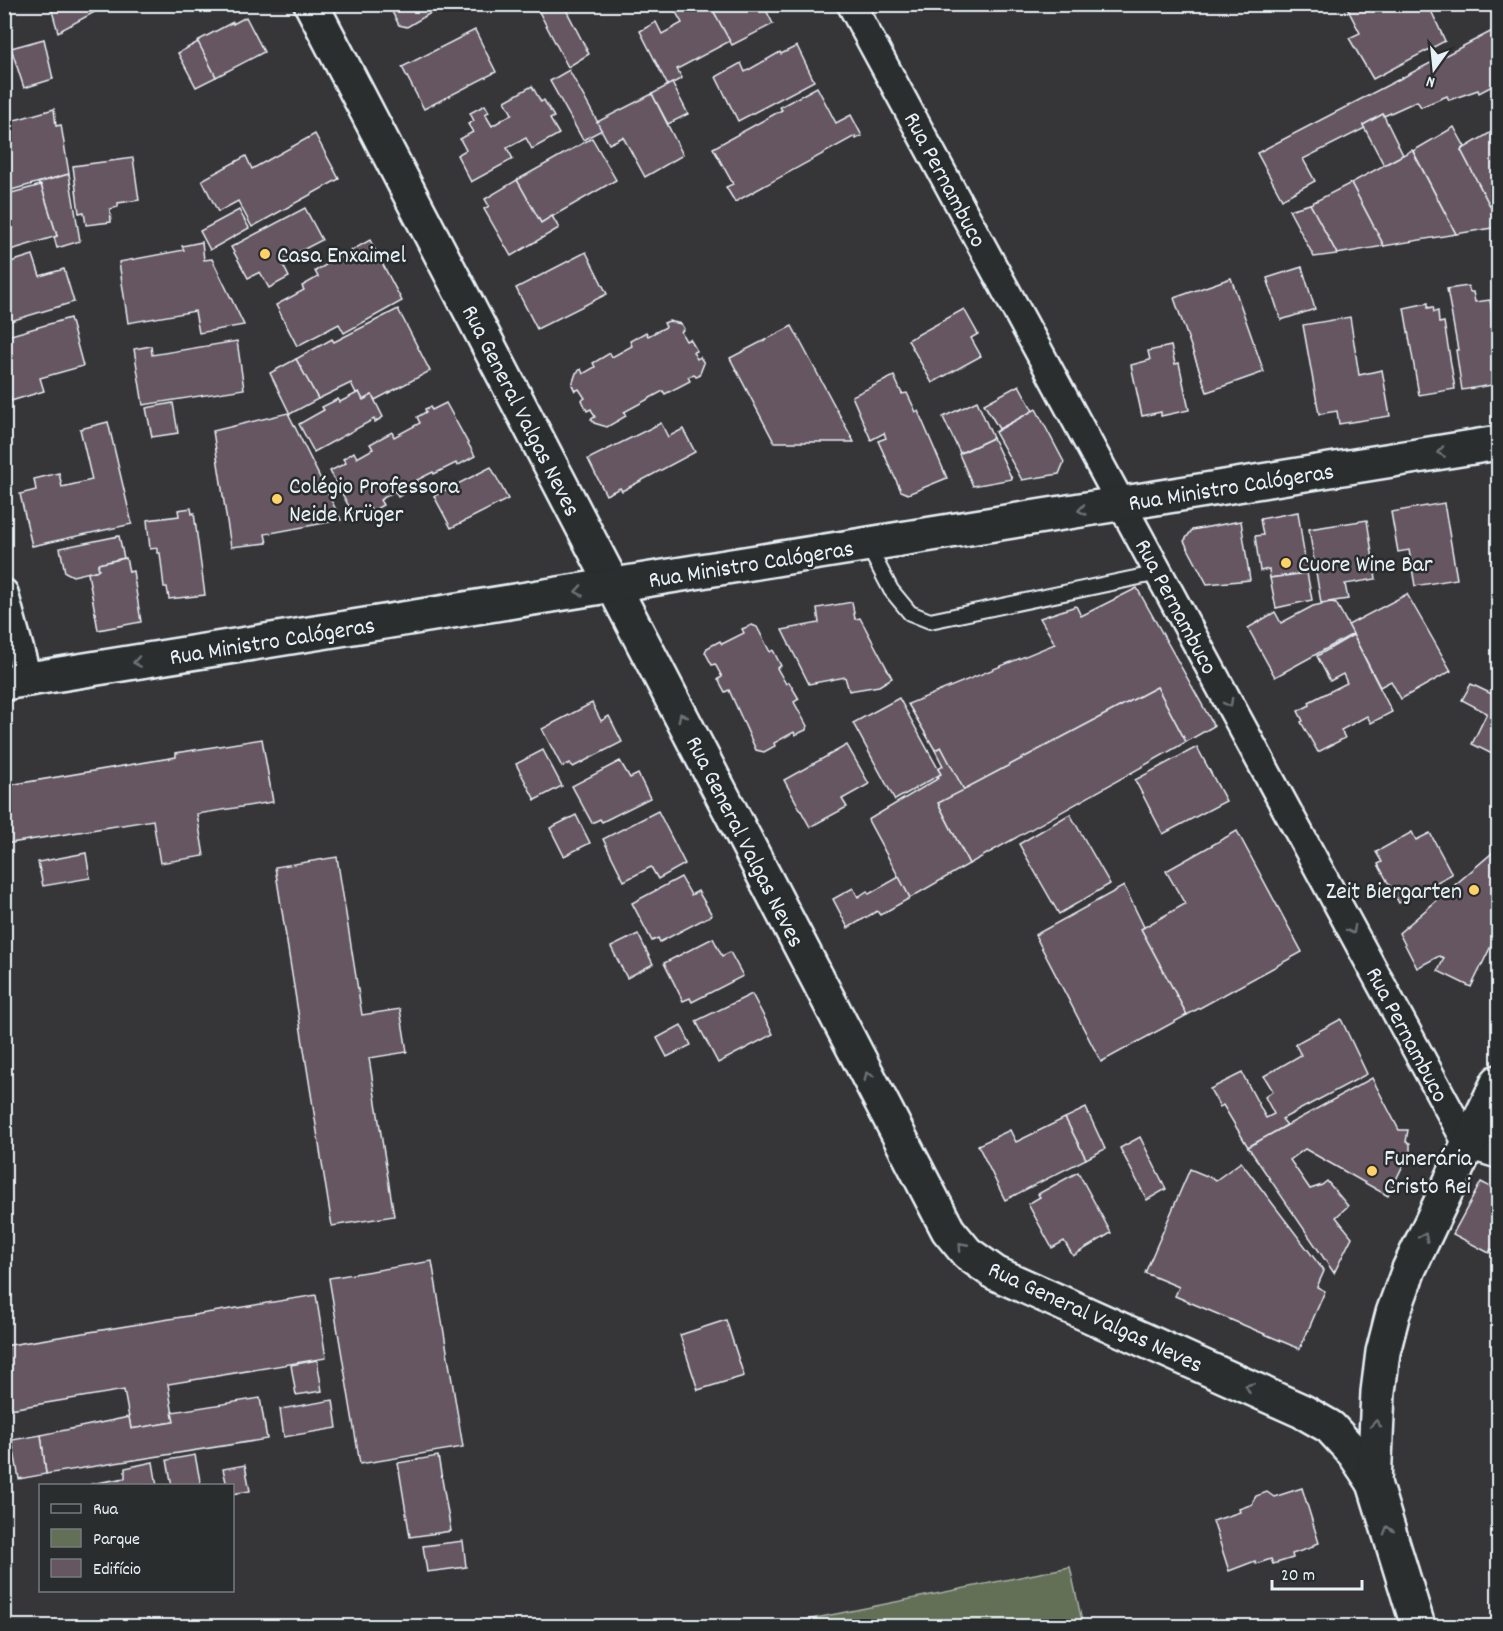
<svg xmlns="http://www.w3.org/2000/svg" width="1503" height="1631" font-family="Dekko,sans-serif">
  <rect width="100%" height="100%" fill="#363538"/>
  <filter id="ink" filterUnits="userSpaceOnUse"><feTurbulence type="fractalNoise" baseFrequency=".0167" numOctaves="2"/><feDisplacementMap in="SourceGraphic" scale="12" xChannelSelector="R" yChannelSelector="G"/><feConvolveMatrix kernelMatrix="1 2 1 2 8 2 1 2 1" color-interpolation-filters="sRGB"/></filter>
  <g filter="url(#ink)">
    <path fill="#636f56" stroke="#a6b0a7" stroke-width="1.5" d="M1070,1567L1083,1626H776Z"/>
    <g fill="#655662" stroke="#e8f1f8" stroke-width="1.5">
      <path d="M50,4H100L102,8L58,32Z"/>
      <path d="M388,4H446L407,27L399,25Z"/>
      <path d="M535,4H563L589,54L568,67Z"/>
      <path d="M678,4H716L718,8L713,10L730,41L677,69L682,78L668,86L640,31L656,22L662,34L682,23L673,7Z"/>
      <path d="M724,4H763L773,24L732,45L713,10Z"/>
      <path d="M1345,4H1428L1445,41L1373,79L1349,38L1360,33Z"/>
      <path d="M246,17L264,52L216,77L197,41L233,22V24Z"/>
      <path d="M1498,28V83L1479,93L1478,90L1449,100L1447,96L1421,107L1417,101L1384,116L1383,114L1363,125L1365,128L1303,159L1315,181L1282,199L1257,153Z"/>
      <path d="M475,30L496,72L424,109L402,67Z"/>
      <path d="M44,39L53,79L24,88L11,48Z"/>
      <path d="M198,42L216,77L196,87L178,53Z"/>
      <path d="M797,46L814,81L738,121L716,77L741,63L745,72L780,52L781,54Z"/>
      <path d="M569,70L602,130L583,140L550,81Z"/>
      <path d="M672,83L688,114L668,124L652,94Z"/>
      <path d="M532,86L541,102L544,100L554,117L550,119L559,134L532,149L526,138L507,148L513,159L471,182L457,155L466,150L460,139L473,132L468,124L474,121L470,113L485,105L489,112L485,114L492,126L512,114L505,101Z"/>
      <path d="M817,87L836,123L851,115L862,136L856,139L855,136L735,202L726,187L733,184L713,148L782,110L780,107Z"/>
      <path d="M652,94L683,155L645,177L623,137L609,144L597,122Z"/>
      <path d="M4,96L9,112L4,113Z"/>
      <path d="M54,109L56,126L61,125L69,174L4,192V168L11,166L4,144V123Z"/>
      <path d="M1498,112V125L1493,115Z"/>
      <path d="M1383,114L1403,155L1384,165L1363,125Z"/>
      <path d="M1454,127L1465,147L1461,150L1498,221V227L1456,234L1413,151Z"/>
      <path d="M1498,128V221L1461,150Z"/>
      <path d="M315,134L339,179L252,227L238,201L218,212L202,180L246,156L252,169Z"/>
      <path d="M592,138L616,180L541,223L517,180Z"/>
      <path d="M4,144L11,166L4,168Z"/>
      <path d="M1412,150L1456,234L1384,246L1351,183Z"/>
      <path d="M133,158L139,200L118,203V207L110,209L111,222L86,225L84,212L79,213L73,166Z"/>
      <path d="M69,174L80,241L57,248L54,237L57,236L41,185H39L38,183Z"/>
      <path d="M517,180L541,223L552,216L559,228L511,256L484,209L489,206L485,199Z"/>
      <path d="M1351,183L1384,246L1337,254L1310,204Z"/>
      <path d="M41,185L57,236L4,252V195Z"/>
      <path d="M1310,204L1337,254L1314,257L1289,210Z"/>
      <path d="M305,208L322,240L281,261L289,277L269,288L260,272L248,278L231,247Z"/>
      <path d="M239,210L249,228L210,250L200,231Z"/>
      <path d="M370,240L402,301L344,333L339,324L297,346L276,305L304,290L302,286L318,277L315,271Z"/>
      <path d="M202,242L204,260L212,259L244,325L199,333L195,311L128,323L119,262L184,250L182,246Z"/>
      <path d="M586,252L607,294L537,329L516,288Z"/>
      <path d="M33,255L40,276L64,269L74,302L4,323V264Z"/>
      <path d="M1302,267L1315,309L1281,320L1267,278Z"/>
      <path d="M1231,278L1264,372L1207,392L1174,298Z"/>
      <path d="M1468,286L1470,292H1473L1475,302L1490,300L1498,353V384L1462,390L1456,350H1458L1447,289Z"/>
      <path d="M1428,303V308L1433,307L1434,312L1438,311L1439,323L1444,322L1455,389L1419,395L1404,308Z"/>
      <path d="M398,309L430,371L375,400L372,395L363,400L359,392L356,393L351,383L318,399L296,359L332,339L334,342Z"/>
      <path d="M964,309L978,334L971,338L981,356L932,383L908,340Z"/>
      <path d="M1350,317L1359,375L1382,370L1390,416L1339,424L1337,411L1319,414L1303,325Z"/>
      <path d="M70,318L83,366L40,378L44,391L11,401L4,378V337Z"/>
      <path d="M669,321L681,324L684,329L681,332L686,341L690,339L697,351L693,352L697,359L700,357L704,363L699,376L696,377L694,374L688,377L690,381L665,394L663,391L624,412L626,416L607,427L594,423L591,419L595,417L591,409L587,411L582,400L585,398L579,389L575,391L572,385L576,373L581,369L583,374L595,367L593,363L610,353L612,357L632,346L630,341L646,332L648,336L666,327L664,323Z"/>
      <path d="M792,326L854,442H774L730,358Z"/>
      <path d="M237,341L244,389L143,405L134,349L151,346L152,355Z"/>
      <path d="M1171,346L1175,364L1179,363L1189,410L1161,416V412L1142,416L1131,365L1150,360L1148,351Z"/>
      <path d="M296,359L318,399L290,414L270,373Z"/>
      <path d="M894,376L902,394L907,393L916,412L918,411L947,478L908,494L901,491L878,441L886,438L884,433L871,440L852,396Z"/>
      <path d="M1019,385L1033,411L999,429L984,404Z"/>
      <path d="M359,392L363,400L372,395L383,417L375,422L374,419L314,452L299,424L324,410L322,407L338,399L340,402Z"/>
      <path d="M977,401L993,438L960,453L943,417Z"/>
      <path d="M173,403L178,433L152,437L146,408Z"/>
      <path d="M446,403L475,456L457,466L456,463L434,474L433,472L417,480L420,485L398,497L395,491L380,500L383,505L372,511L369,506L353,514L330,471L346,463L343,459L354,452L357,458L373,449L370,444L392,432L394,437L420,423L417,417L426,412L425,409L430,407L432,410Z"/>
      <path d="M1036,409L1064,462L1059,474L1022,480L995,432Z"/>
      <path d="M288,413L341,520L265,534L267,543L231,547L213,431Z"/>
      <path d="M108,422L132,524L32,546L20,494L36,490L34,479L59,473L62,487L92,480L80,429Z"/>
      <path d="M661,423L668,437L683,429L695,452L622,491L620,488L606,495L588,459Z"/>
      <path d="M993,438L1012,479L973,486L959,454Z"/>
      <path d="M491,467L508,499L451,528L434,496Z"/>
      <path d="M1444,503L1457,579L1415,586L1409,550L1398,552L1391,512Z"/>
      <path d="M191,508L192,514L194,513L205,595L169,599L167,587H164L160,553H157V548L150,549L147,520L179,516L178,510Z"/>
      <path d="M1298,512L1307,573L1270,578L1269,569L1260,571L1255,536L1263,535L1260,519Z"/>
      <path d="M1367,520L1376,579L1345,584L1348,599L1321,603L1309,529Z"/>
      <path d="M1241,521L1250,580L1207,584L1184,541L1192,530Z"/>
      <path d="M119,536L124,558L98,564L99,570L73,576L65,572L60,548Z"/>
      <path d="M126,558L129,572L133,571L141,622L98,630L88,573L99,570L98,564Z"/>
      <path d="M1307,573L1312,600L1276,608L1270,578Z"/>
      <path d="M1137,588L1214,726L1186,742L1157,687L963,790L941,747L935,750L908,704L1055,644L1040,618L1076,606L1081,616Z"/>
      <path d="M1407,594L1451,671L1401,699L1391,681L1380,687L1348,625Z"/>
      <path d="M852,602L855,619L860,618L892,678L879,686L849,691L845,677L809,684L782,630L819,623L817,608Z"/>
      <path d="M1331,602L1336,603L1353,634L1275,677L1248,628L1275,612L1281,623L1313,606Z"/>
      <path d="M752,625L757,627L770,652L773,650L781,666L777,668L786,684L789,682L799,699L794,702L807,726L806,730L795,735L794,732L774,743L775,746L764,752L756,750L729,690L725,692L718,679L722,677L715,664L712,665L705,652L707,648L720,641L722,644L744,633L742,629Z"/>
      <path d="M1353,635L1392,712L1371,723L1367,716L1341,730L1345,738L1318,752L1301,722L1303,721L1298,711L1310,705L1309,702L1347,683L1343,674L1330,681L1317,656Z"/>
      <path d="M1471,684L1498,697V757L1472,744L1487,713L1462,700Z"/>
      <path d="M1157,687L1186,742L969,864L938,803Z"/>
      <path d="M899,698L941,774L895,800L853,723Z"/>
      <path d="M592,703L601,721L609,716L622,742L573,767L570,763L562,767L542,729Z"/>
      <path d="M262,739L273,802L197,814L204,856L160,863L153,820L4,844V786L176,757V753Z"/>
      <path d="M847,745L869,784L842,799L847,807L810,827L784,780Z"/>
      <path d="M941,747L964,790L938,803L969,864L910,898L868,820L939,778L938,776L941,774L938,769L943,766L935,750Z"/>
      <path d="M1197,747L1226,801L1163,834L1135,780Z"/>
      <path d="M543,750L562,786L535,800L516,764Z"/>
      <path d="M620,761L630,778L638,774L650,798L602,822L600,819L592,823L572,786Z"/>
      <path d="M658,811L685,864L658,879L651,867L624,881L603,839Z"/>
      <path d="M1070,814L1110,884L1059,914L1019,844Z"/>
      <path d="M576,815L590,843L564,856L550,828Z"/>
      <path d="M1237,831L1302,952L1187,1015L1141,929L1185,904L1166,871Z"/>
      <path d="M1412,832L1416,840L1430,833L1452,874L1399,903L1378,864L1382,862L1376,852Z"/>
      <path d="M1498,848V947L1492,944L1471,987L1438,971L1444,958L1439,956L1417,968L1399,933Z"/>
      <path d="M86,853L90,878L43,886L38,862Z"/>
      <path d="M337,857L362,1015L400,1009L407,1052L369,1058L394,1216L332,1226L275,867Z"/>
      <path d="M681,877L691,895L698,891L712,915L660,942L658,938L652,941L632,903Z"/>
      <path d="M899,877L910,898L880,915L877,911L848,928L833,899L853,888L858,897L867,891L869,894Z"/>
      <path d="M1124,886L1144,927L1141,929L1187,1015L1101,1062L1035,935Z"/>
      <path d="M638,934L653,964L627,978L611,947Z"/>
      <path d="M713,938L722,956L730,952L743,976L692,1002L690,998L683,1001L664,963Z"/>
      <path d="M752,994L773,1034L718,1063L696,1021Z"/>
      <path d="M1341,1019L1367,1074L1282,1119L1287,1125L1248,1147L1223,1105L1220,1107L1210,1089L1242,1073L1266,1118L1274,1114L1265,1097L1273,1091L1264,1076L1301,1055L1295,1044Z"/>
      <path d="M681,1025L691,1045L667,1057L657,1038Z"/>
      <path d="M1372,1078L1399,1130H1408L1406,1142L1410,1143V1151L1388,1196L1305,1149L1290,1160L1310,1189L1322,1185L1327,1181L1348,1206L1336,1217L1352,1237L1334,1273L1248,1147Z"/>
      <path d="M1086,1108L1105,1149L1086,1159L1065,1118Z"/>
      <path d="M1065,1118L1086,1159L1005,1200L978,1145L1010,1130L1016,1142Z"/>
      <path d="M1140,1137L1166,1189L1147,1200L1120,1148Z"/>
      <path d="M1241,1162L1324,1271L1317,1287L1325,1291L1300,1349L1175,1296L1179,1287L1145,1273L1190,1169L1216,1180Z"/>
      <path d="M1078,1172L1111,1233L1073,1256L1064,1241L1052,1248L1028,1204L1040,1197L1038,1194Z"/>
      <path d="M1481,1182L1498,1191V1253L1491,1249L1489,1253L1453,1234Z"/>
      <path d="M432,1261L463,1447L360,1464L329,1278Z"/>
      <path d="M316,1295L326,1358L168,1384L174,1422L131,1429L124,1390L4,1410V1346Z"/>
      <path d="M726,1320L744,1376L698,1390L680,1335Z"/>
      <path d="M317,1360L322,1391L296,1395L291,1365Z"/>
      <path d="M260,1398L267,1439L46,1474L41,1435L129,1417L131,1429L174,1422L172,1412Z"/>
      <path d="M333,1400L337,1428L284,1437L280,1409Z"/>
      <path d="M41,1435L46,1474L19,1479L12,1440Z"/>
      <path d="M195,1455L201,1486H172L167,1460Z"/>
      <path d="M438,1456L451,1531L410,1537L398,1463Z"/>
      <path d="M153,1462L157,1486H91V1484L125,1478V1468Z"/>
      <path d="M245,1465L250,1491L232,1494V1486H227L223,1469Z"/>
      <path d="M1302,1488L1319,1543L1313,1545V1547L1292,1554L1293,1558L1273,1564L1271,1559L1256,1564L1255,1561L1229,1571L1213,1521L1240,1512L1239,1509L1253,1504V1501L1256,1496L1267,1492L1274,1497Z"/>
      <path d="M463,1541L466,1567L427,1572L423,1546Z"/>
    </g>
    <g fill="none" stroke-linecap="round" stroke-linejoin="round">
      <g stroke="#e8f1f8" stroke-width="18">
        <path id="service" d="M867,544L891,590L910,613L930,621L1159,573"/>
      </g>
      <g stroke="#e8f1f8" stroke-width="32">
        <g id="minor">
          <path d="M851,4L1468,1145L1498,1154"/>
          <path d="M4,593L28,680"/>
        </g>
      </g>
      <g stroke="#e8f1f8" stroke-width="38">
        <path id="secondary" d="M311,4L948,1230L967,1253L995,1273L1302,1411L1330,1427L1354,1453L1374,1483"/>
      </g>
      <g stroke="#e8f1f8" stroke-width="38">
        <g id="primary">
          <path d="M4,683L1498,443"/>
          <path d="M1418,1626L1374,1483L1378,1392L1383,1352L1393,1313L1409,1269L1498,1082"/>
        </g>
      </g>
      <use href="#service" stroke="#2a2d2e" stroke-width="14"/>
      <use href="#minor" stroke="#2a2d2e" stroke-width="27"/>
      <use href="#secondary" stroke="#2a2d2e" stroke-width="33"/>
      <use href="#primary" stroke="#2a2d2e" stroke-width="33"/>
    </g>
    <defs><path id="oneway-chevron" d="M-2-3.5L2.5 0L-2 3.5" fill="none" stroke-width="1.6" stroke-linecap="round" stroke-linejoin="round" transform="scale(1.5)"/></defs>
    <g stroke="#6c7275">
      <use href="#oneway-chevron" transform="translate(1441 452) rotate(171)"/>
      <use href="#oneway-chevron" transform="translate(1082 510) rotate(171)"/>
      <use href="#oneway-chevron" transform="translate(579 591) rotate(171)"/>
      <use href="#oneway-chevron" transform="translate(137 662) rotate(171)"/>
      <use href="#oneway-chevron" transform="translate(1229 703) rotate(62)"/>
      <use href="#oneway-chevron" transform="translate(682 717) rotate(-117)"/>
      <use href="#oneway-chevron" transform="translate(1352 930) rotate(62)"/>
      <use href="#oneway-chevron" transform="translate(868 1076) rotate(-117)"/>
      <use href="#oneway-chevron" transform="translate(1424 1237) rotate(-65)"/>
      <use href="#oneway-chevron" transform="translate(962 1246) rotate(-132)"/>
      <use href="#oneway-chevron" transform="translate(1249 1387) rotate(-156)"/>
      <use href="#oneway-chevron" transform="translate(1376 1424) rotate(-86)"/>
      <use href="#oneway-chevron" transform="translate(1388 1530) rotate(-107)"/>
    </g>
  </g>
  <g fill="#ffd166" stroke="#2a2d2e" stroke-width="2">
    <circle cx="265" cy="254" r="6"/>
    <circle cx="277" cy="499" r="6"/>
    <circle cx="1286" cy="563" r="6"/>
    <circle cx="1474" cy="890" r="6"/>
    <circle cx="1372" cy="1171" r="6"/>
  </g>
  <g text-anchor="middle" stroke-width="5" stroke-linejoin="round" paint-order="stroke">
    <g font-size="24" fill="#e8f1f8" stroke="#2a2d2e">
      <text transform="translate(946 179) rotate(62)" y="8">Rua Pernambuco</text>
      <text transform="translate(522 410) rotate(63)" y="8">Rua General Valgas Neves</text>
      <text transform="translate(1231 486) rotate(-9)" y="8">Rua Ministro Calógeras</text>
      <text transform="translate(751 563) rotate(-9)" y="8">Rua Ministro Calógeras</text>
      <text transform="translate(1177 606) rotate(62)" y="8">Rua Pernambuco</text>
      <text transform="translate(272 640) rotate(-9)" y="8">Rua Ministro Calógeras</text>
      <text transform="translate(746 841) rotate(63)" y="8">Rua General Valgas Neves</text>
      <text transform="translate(1408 1034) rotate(62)" y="8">Rua Pernambuco</text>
      <text transform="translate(1096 1316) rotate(25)" y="8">Rua General Valgas Neves</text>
    </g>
    <g font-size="24" fill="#e8f1f8" stroke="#2a2d2e" text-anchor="start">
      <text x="277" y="262">Casa Enxaimel</text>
      <text x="289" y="493">Colégio Professora<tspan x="289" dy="28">Neide Krüger</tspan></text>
      <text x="1298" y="571">Cuore Wine Bar</text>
      <text x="1462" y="898" text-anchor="end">Zeit Biergarten</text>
      <text x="1384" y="1165">Funerária<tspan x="1384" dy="28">Cristo Rei</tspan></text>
    </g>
  </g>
  <rect width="1503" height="1631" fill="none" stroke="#2a2d2e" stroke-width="24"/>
  <rect x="12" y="12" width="1479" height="1607" fill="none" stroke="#e8f1f8" stroke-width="2" filter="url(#ink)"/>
  <rect x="39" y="1484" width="195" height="108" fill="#2a2d2e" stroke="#767b7f" stroke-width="1.5"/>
  <rect x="51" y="1504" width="30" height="9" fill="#2a2d2e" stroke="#767b7f" stroke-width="1.5"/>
  <text x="93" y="1514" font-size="18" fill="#e8f1f8">Rua</text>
  <rect x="51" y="1529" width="30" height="18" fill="#636f56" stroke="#767b7f" stroke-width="1.5"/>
  <text x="93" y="1544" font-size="18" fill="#e8f1f8">Parque</text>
  <rect x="51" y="1559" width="30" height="18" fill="#655662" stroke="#767b7f" stroke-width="1.5"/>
  <text x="93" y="1574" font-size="18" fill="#e8f1f8">Edifício</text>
  <g transform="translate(1434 69) rotate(195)" stroke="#2a2d2e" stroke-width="4.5" paint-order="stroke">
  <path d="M0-4.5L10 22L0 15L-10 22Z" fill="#e8f1f8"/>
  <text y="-9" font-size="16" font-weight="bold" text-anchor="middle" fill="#e8f1f8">N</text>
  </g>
  <path d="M1272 1580v9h90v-9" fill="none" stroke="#e8f1f8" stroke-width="3"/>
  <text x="1281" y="1580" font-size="18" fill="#e8f1f8" stroke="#2a2d2e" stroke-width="4.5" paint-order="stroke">20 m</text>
</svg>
